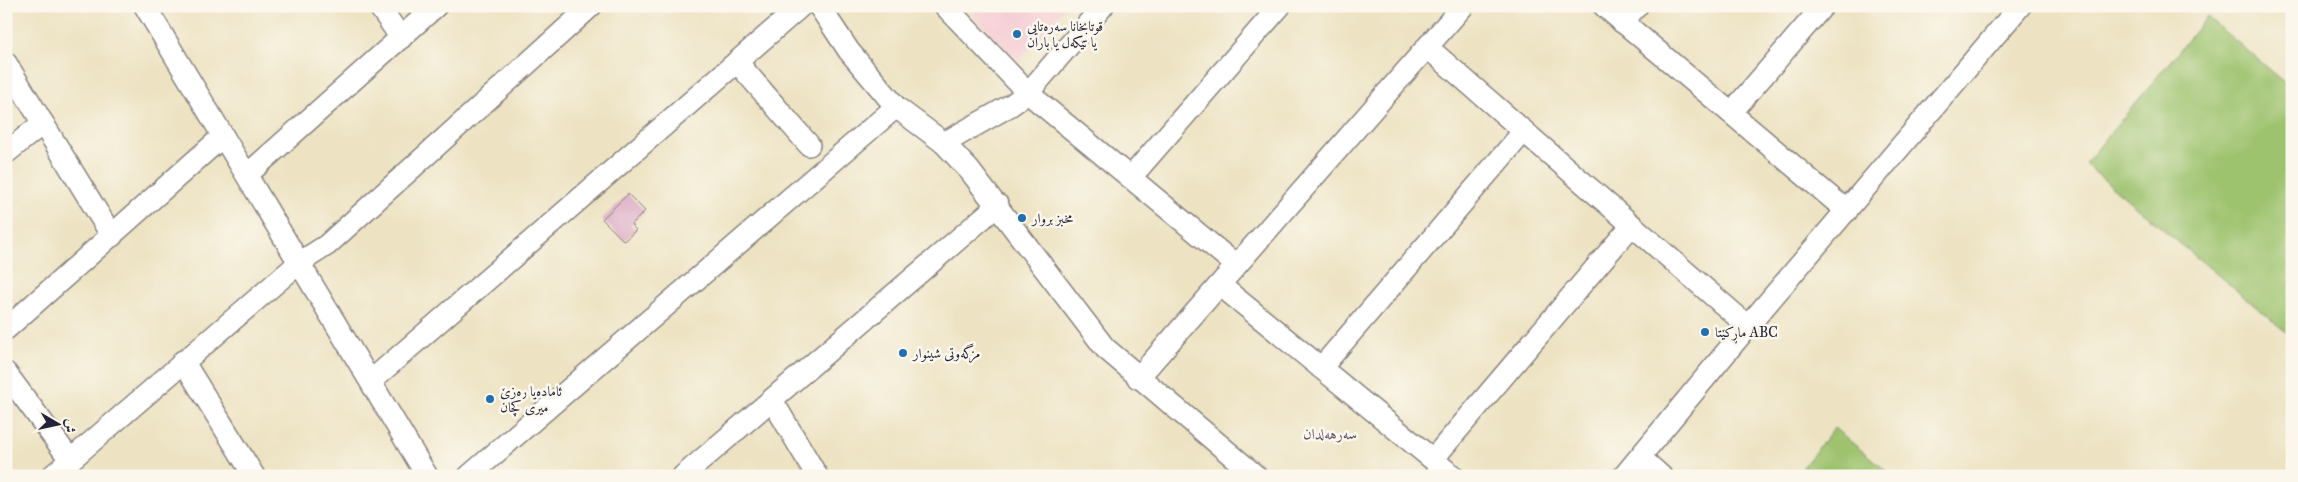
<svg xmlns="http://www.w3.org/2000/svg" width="2298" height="482" font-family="'IM FELL Great Primer',Amiri,serif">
  <rect width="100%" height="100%" fill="#fbf7ec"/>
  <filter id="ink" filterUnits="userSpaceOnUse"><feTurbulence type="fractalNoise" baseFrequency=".02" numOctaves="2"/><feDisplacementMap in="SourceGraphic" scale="10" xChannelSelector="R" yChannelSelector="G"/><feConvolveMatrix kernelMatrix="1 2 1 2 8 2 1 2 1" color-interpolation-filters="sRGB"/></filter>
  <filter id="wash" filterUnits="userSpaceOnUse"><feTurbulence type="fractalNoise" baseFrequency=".0096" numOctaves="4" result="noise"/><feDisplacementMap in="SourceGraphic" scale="20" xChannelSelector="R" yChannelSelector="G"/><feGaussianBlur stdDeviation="1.12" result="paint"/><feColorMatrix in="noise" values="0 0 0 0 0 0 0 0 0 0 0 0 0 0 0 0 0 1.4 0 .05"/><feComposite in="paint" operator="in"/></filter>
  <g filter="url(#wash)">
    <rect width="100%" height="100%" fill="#ede3c3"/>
    <path fill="#f6cfd6" d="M964,6H1066L1018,62Z"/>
    <g fill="#9ec36e" stroke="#607254">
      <path d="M2207,17L2292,88V337L2085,164Z"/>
      <path d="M1834,428L1893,476H1796Z"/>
    </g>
    <g id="blocks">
      <path fill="#dbaac4" d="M628,194L645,211L631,225L636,230L624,241L602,219Z"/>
    </g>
  </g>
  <g filter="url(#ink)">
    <use href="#blocks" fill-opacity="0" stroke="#88827f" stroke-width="1"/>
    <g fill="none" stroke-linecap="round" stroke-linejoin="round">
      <g stroke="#88827f" stroke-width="24">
        <g id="street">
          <path d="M145,6L427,476"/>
          <path d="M379,6L401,38"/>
          <path d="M819,6L849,51L896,107L944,143L970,171L1105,348L1256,476"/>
          <path d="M945,6L1028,93L1236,265"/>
          <path d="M1604,6L1847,211"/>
          <path d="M1622,22L1637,6"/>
          <path d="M1427,47L1748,326"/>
          <path d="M737,62L809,145"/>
          <path d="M6,63L112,236"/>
          <path d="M1731,113L1823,6"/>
          <path d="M944,143L1011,105L1028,93L1103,6"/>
          <path d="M6,153L43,123"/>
          <path d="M248,174L436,6"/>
          <path d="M1131,177L1280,6"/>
          <path d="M1220,285L1453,476"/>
          <path d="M6,329L223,136"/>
          <path d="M183,361L254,476"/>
          <path d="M1321,368L1524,131"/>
          <path d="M6,373L69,458"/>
          <path d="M1138,378L1463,6"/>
          <path d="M372,380L801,6"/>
          <path d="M772,400L817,476"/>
          <path d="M1641,458L1661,476"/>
          <path d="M1433,459L1632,225"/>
          <path d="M52,476L257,299L299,263L327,245L591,6"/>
          <path d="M469,476L896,107"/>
          <path d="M683,476L998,205"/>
          <path d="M1624,476L1748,326L2020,6"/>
        </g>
      </g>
      <use href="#street" stroke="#fff" stroke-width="21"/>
    </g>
  </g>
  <g fill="#1f6fb2" stroke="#fbf7ec" stroke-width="2">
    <circle cx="1017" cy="34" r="5"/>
    <circle cx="1022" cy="218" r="5"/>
    <circle cx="1705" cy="332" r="5"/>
    <circle cx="903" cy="353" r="5"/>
    <circle cx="490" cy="399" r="5"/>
  </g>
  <g text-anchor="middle" stroke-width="5" stroke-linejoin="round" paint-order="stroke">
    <g font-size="14" fill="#22223b" stroke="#fbf7ec" text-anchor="start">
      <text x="1027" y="31">قوتابخانا سەرەتایی<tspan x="1027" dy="16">یا تێکەل یا باران</tspan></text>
      <text x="1032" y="223">مخبز بروار</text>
      <text x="1715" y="337">ماڕکێتا ABC</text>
      <text x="913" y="358">مزگەوتی شينوار</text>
      <text x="500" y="396">ئامادەيا رەزێ<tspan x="500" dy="16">ميرى كچان</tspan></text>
    </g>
    <g font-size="15" fill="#63526b" stroke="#fbf7ec">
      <text x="1330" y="439">سەرهەلدان</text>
    </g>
  </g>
  <rect width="2298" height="482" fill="none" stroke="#fbf7ec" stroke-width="25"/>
  <g transform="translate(58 424) rotate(99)" stroke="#fbf7ec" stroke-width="4" paint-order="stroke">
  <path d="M0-4L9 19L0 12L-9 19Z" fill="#22223b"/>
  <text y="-8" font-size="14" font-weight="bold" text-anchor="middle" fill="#22223b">ش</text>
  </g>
</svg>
